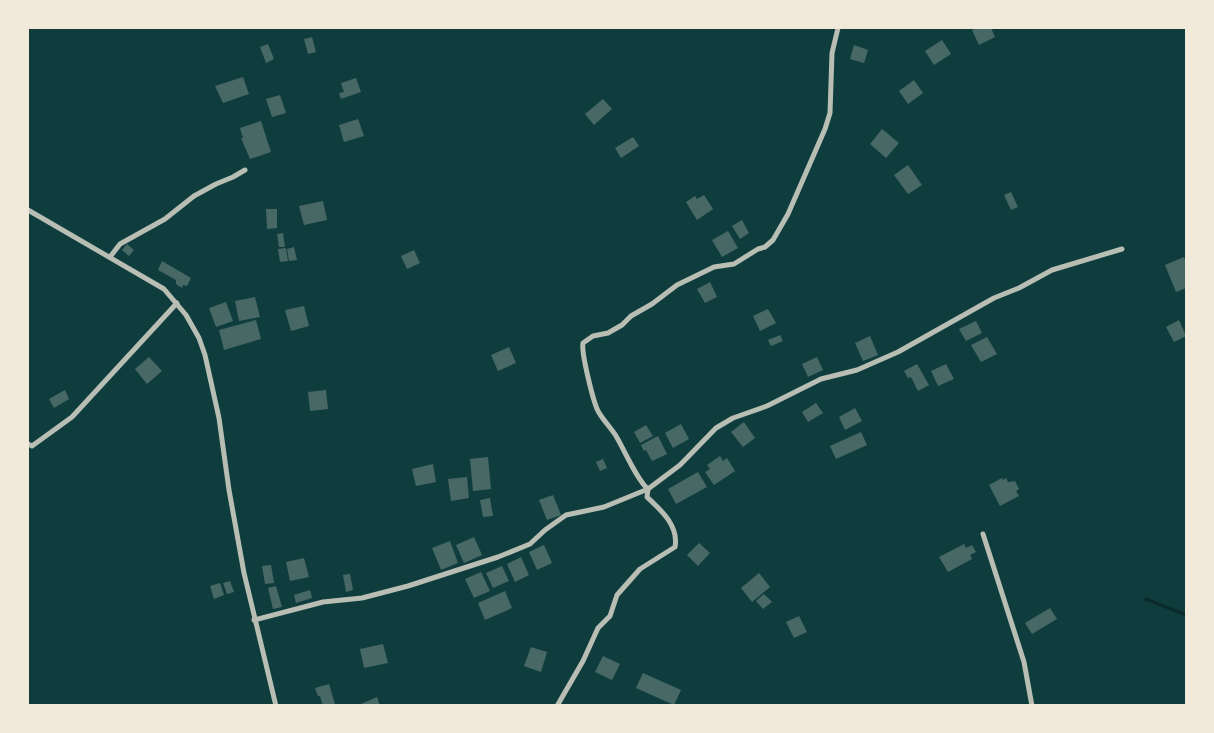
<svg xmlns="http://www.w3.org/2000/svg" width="1214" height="733" font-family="'Archivo Narrow',sans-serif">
  <rect width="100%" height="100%" fill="#0f3d3e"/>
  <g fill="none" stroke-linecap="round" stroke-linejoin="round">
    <path stroke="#0a2a2b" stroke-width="3" d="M1146,599L1186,615"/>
  </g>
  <g fill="#486865">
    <path d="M977,28H991L995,37L979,45L972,30Z"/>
    <path d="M312,37L316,52L308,54L304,39Z"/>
    <path d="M942,40L951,54L934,65L925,51Z"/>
    <path d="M268,44L274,59L266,63L260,47Z"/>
    <path d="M854,45L868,50L864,63L850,59Z"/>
    <path d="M243,77L249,94L223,103L215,86Z"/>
    <path d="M356,78L361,92L341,99L339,93L344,92L341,83Z"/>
    <path d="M914,80L923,93L908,104L899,91Z"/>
    <path d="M280,95L286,113L272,117L266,99Z"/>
    <path d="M603,99L612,109L594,125L585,114Z"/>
    <path d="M358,119L364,136L344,142L339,125Z"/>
    <path d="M261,121L271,152L250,159L241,138H243L240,128Z"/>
    <path d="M882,129L899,143L886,158L870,144Z"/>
    <path d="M633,137L639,146L621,158L615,148Z"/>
    <path d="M908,165L922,185L908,194L894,175Z"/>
    <path d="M1011,192L1018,207L1011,210L1004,195Z"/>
    <path d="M704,195L713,209L697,220L686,202L695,196L697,199Z"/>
    <path d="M323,201L327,220L304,225L299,206Z"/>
    <path d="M266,209H277V228L267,229Z"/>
    <path d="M742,220L749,233L740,239L732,226Z"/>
    <path d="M728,231L738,248L722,257L712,240Z"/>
    <path d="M283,233L285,247H279L277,234Z"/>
    <path d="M127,244L134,250L129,256L122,250Z"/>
    <path d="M294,247L297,260L289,261L287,249Z"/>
    <path d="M286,248L288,261L280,262L278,249Z"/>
    <path d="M414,250L420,263L407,269L401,256Z"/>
    <path d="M1184,257L1186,263V288L1176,292L1165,265Z"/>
    <path d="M162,261L191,278L187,286L183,285L182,288L176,284V280L158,270Z"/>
    <path d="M710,282L717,297L705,303L697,289Z"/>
    <path d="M255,297L260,317L239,321L235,301Z"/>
    <path d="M226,302L233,321L216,327L209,308Z"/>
    <path d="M304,306L309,326L291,331L285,310Z"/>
    <path d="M768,309L776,323L760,331L753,316Z"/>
    <path d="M256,320L261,339L224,350L219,330Z"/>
    <path d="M1179,320L1186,336L1174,342L1166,327Z"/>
    <path d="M976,321L982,333L966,341L959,329Z"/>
    <path d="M780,335L783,341L771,346L768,340Z"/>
    <path d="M870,336L878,355L863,361L855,343Z"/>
    <path d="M987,337L997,354L981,362L971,345Z"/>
    <path d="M509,347L516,363L498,371L491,355Z"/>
    <path d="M149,357L162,371L147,384L135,369Z"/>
    <path d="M817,357L823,370L808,377L802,364Z"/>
    <path d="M917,364L929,385L918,391L911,377L908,378L904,371Z"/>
    <path d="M946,364L954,379L938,386L931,371Z"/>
    <path d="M65,390L69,399L54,408L49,399Z"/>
    <path d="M326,390L328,409L310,411L308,392Z"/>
    <path d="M816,403L823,413L808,422L802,412Z"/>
    <path d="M855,408L862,421L845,430L839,417Z"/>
    <path d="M744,422L755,438L743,447L731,432Z"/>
    <path d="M681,424L689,439L673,448L665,433Z"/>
    <path d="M646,425L653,436L640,443L634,432Z"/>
    <path d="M861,432L867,445L836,459L830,446Z"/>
    <path d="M658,436L667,454L652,461L646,450L644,451L641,445Z"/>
    <path d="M720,456L723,461L727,458L735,471L714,485L705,472L710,469L707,465Z"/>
    <path d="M488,457L491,489L473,491L470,459Z"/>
    <path d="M603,459L607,468L600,471L596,462Z"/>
    <path d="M433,464L436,482L416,486L412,469Z"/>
    <path d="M698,472L707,487L676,504L668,489Z"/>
    <path d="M467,477L469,498L451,501L448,479Z"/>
    <path d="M1002,478L1003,480L1006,478L1008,482L1015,481L1019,489L1016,491L1019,496L1000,506L989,485Z"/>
    <path d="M553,495L561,515L547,520L539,500Z"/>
    <path d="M490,498L493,516L483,517L480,500Z"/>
    <path d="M474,537L482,555L464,563L456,545Z"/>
    <path d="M450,541L458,563L441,570L432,548Z"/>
    <path d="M699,543L710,553L698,566L687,555Z"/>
    <path d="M964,544L966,548L972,545L976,552L970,555L972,559L948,572L939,557Z"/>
    <path d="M544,545L552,563L537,570L529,552Z"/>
    <path d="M521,557L529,575L515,582L507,564Z"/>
    <path d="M304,558L309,577L290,581L286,562Z"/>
    <path d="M271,565L274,583L265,584L262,566Z"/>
    <path d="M502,566L509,581L493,588L486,573Z"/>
    <path d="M481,572L490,591L474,598L465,579Z"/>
    <path d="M759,573L770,587L752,602L741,588Z"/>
    <path d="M350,574L353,590L346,592L343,575Z"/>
    <path d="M230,581L234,592L227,594L223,583Z"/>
    <path d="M220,583L224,595L214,599L210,586Z"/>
    <path d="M276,586L282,607L273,609L268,588Z"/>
    <path d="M310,590L312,598L296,603L294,595Z"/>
    <path d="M505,591L512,608L485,620L478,603Z"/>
    <path d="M764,594L772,602L763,609L756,601Z"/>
    <path d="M1050,608L1057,619L1032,634L1025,623Z"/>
    <path d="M799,616L807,632L794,638L786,622Z"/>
    <path d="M383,644L388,663L364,668L360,649Z"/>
    <path d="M531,647L547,652L541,672L524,666Z"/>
    <path d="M603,656L620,664L612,680L595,672Z"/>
    <path d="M643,673L681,690L674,705L636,688Z"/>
    <path d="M329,684L335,704L323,706L320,696H318L315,688Z"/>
    <path d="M377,697L380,706H362L361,704Z"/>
  </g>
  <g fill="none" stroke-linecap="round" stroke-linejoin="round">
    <g stroke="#b8beb3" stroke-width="5">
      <path d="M28,210L164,289L186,315L199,338L205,355L219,418L229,490L244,573L276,706"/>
      <path d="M110,257L120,244L165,219L194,196L216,184L233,177L245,170"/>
      <path d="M28,444L32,446L72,417L177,303"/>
      <path d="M983,534L1024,662L1032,706"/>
      <path d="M254,620L323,602L362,598L408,586L498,557L530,544L545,530L566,515L604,507L648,489L680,465L716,428L733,418L767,406L821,379L857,370L898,352L994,298L1019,288L1052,270L1122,249"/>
      <path d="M557,706L583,661L598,628L610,616L617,595L640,569L675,547C679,526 661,510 647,497L648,489C637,480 625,451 616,436C611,428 603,420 598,411C593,401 581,352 583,343L593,336L608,333L622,325L631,316L652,304L677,285L714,267L734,264L758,249L765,247L773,240L788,214L825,129L830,113L832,53L838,28"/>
    </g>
  </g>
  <rect width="1214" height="733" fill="none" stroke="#f1e9da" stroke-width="58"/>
</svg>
